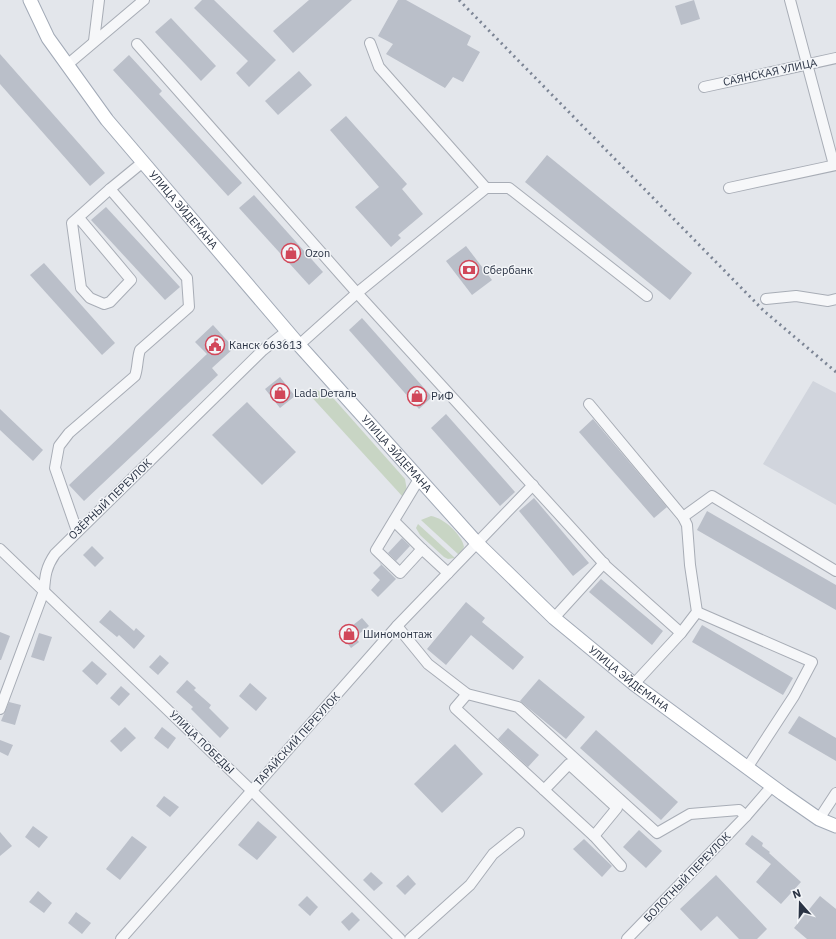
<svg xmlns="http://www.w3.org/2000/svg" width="836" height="939" font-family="'IBM Plex Sans',sans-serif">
  <rect width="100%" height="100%" fill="#e3e6eb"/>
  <path fill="#d1d5dd" d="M813,381L836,393V505L763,464Z"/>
  <g fill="#c8d5c4">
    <path d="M315,389L334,399L405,479L407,491L403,497L307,392Z"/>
    <path d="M431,516C444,518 462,535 464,547L459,555L421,520Z"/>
    <path d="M418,524L455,558L448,559L444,557L420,535L416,528Z"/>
  </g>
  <g fill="#babfc9">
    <path d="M202,0H214L276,60L249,87L236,73L248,61L194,8Z"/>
    <path d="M309,0H352L293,53L273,31Z"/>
    <path d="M398,0H406L471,36L467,45L480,52L463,82L453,77L445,88L386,54L393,44L378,36Z"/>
    <path d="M694,0L700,19L681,25L675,6Z"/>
    <path d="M171,18L216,66L201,81L155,32Z"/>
    <path d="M0,54L105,173L90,186L0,84Z"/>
    <path d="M129,55L162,91L159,94L242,183L228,196L113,70Z"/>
    <path d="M299,71L312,85L278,115L265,101Z"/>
    <path d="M346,116L407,184L402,189L423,214L398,235L401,238L391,247L355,207L379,187L330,130Z"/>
    <path d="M547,155L692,273L670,300L525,182Z"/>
    <path d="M254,195L323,272L309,285L239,208Z"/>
    <path d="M106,207L180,287L165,300L91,220Z"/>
    <path d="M466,246L492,280L472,295L446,261Z"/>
    <path d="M44,263L115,343L102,355L30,275Z"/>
    <path d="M362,318L432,397L419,409L349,330Z"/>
    <path d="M213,325L234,348L212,368L218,375L84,501L69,485L207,354L195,342Z"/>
    <path d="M280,377L295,396L280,408L265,389Z"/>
    <path d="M247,402L296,452L262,485L212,435Z"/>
    <path d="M0,409L43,450L33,461L0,430Z"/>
    <path d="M446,414L515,492L500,506L431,428Z"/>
    <path d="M593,419L667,507L654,518L579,432Z"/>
    <path d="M534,498L589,563L573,576L519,511Z"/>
    <path d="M707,511L836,585V610L697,530Z"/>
    <path d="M402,538L410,546L396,561L388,553Z"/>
    <path d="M92,546L104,558L95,567L83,555Z"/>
    <path d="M379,562L396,579L378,597L371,590L380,580L373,573L381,565Z"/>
    <path d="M601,579L663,631L652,645L589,592Z"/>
    <path d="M466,602L485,618L482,622L524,657L513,670L471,635L446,665L427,649Z"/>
    <path d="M110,610L134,631L136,628L145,636L134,649L119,635L117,637L99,622Z"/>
    <path d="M362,618L369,626L355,637L359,642L351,648L338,631L345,625L348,629Z"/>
    <path d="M702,625L793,678L783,695L692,642Z"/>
    <path d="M0,632L10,636L1,660H0Z"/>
    <path d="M39,633L52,637L44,661L31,657Z"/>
    <path d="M160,655L169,663L158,675L149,667Z"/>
    <path d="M92,661L107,674L97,685L82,671Z"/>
    <path d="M539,679L585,717L566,739L520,701Z"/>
    <path d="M187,680L196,688L194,690L211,705L209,708L229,728L220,738L191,709L193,707L176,692Z"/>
    <path d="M250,683L267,698L256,711L239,696Z"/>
    <path d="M121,686L130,694L119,706L110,698Z"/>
    <path d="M9,702L21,705L15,725L1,721Z"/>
    <path d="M799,716L836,738V761L788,733Z"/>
    <path d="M125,727L136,738L121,752L110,741Z"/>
    <path d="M162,727L176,738L168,749L154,738Z"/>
    <path d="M508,728L539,755L528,767L498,739Z"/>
    <path d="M596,730L678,802L661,820L580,748Z"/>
    <path d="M0,740L13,745L8,756L0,752Z"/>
    <path d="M455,744L483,774L442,813L414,784Z"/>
    <path d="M164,796L179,807L170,817L156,806Z"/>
    <path d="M258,821L277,837L257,860L238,845Z"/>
    <path d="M33,826L48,837L39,848L25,837Z"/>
    <path d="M639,830L662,851L646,868L623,847Z"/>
    <path d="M0,832L12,846L0,856Z"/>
    <path d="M752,835L763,843L762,846L770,852L769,853L801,882L781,904L756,882L771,864L745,844Z"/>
    <path d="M132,836L147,847L120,880L106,869Z"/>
    <path d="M584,839L612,866L602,877L573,849Z"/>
    <path d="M371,872L383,883L374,891L363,880Z"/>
    <path d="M408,875L416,884L405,895L396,886Z"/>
    <path d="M716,875L767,929L757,939H739L717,916L701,931L680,909Z"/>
    <path d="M38,891L52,903L44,913L29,902Z"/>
    <path d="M307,896L318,907L310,916L298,905Z"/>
    <path d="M820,896L836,909V939H807L794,928Z"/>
    <path d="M76,912L91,923L82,934L68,923Z"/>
    <path d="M352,912L360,920L349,931L341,922Z"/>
  </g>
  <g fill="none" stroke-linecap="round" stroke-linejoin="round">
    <g stroke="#a8adb6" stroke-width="12">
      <g id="minor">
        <path d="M790,0L834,165"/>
        <path d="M94,41L99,0"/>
        <path d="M137,44L357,293L607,567L681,633L634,684"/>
        <path d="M67,65L144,0"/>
        <path d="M704,87L836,58"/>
        <path d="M486,188H509L647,296"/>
        <path d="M729,188L836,165"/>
        <path d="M79,218L131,280L110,302L104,304L90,298L81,288L72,223L110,189"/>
        <path d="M766,299L796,296L828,301L836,299"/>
        <path d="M299,345L357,293L486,188L379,67L370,43"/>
        <path d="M589,404L683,517L687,525L690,565L697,612L681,633"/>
        <path d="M419,479L376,550L400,573L422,549L448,573"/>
        <path d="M683,517L712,496L836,571"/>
        <path d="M394,521L422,549"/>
        <path d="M77,531L55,468L59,446L69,433L135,376C138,367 137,359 140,350L189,307L187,278L110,189L143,162"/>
        <path d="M0,549L251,790L400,939"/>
        <path d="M697,612L812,662L794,696L747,768"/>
        <path d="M554,618L604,563"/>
        <path d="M397,626L428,664L467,694L518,707L657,833L690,814L739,810L746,816"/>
        <path d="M467,694L455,708L594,836L621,866"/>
        <path d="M0,709L44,591C45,576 46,567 55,554L263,350L287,331"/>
        <path d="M544,790L569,764L617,808L594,836"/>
        <path d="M819,819L836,793"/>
        <path d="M121,939L397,626L533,485"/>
        <path d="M410,939L470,885L493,854L519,833"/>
        <path d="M627,939L746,816L772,786"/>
      </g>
    </g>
    <g stroke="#a2aab7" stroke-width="15">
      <g id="major">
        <path id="s1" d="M30,0L48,38L107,120L299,345L477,543L554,618L634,684L783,794L819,819L836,826"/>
      </g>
    </g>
    <use href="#minor" stroke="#f6f7f9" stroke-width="10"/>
    <use href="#major" stroke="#fff" stroke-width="13"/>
    <path stroke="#7c8595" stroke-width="3" stroke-dasharray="2 4" stroke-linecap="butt" d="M459,0L764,311L836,372"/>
  </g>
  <defs>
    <g id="shop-ring" transform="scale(1)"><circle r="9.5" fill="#f3f5f8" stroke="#d14759" stroke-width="1.5"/><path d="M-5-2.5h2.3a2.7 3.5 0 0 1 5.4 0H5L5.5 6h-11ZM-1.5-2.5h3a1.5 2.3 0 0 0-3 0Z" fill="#d14759"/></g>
    <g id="bank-ring" transform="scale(1)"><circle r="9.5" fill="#f3f5f8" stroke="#d14759" stroke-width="1.5"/><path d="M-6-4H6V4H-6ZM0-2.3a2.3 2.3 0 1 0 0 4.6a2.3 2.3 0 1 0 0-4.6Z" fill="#d14759"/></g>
    <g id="civic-ring" transform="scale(1)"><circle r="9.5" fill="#f3f5f8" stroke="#d14759" stroke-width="1.5"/><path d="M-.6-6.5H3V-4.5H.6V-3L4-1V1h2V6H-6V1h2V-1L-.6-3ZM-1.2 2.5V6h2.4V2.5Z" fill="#d14759"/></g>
  </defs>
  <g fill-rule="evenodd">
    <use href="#shop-ring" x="291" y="253"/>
    <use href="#bank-ring" x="469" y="270"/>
    <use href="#civic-ring" x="215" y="345"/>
    <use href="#shop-ring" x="280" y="393"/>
    <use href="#shop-ring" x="417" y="396"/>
    <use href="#shop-ring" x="349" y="634"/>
  </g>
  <g text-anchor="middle" stroke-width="3" stroke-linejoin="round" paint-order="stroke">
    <g font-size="11" fill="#2a3344" stroke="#f3f5f8">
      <text transform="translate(770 72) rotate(-12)" y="4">САЯНСКАЯ УЛИЦА</text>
      <text dy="4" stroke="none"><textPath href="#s1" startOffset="261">УЛИЦА ЭЙДЕМАНА</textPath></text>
      <text dy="4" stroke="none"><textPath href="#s1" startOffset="585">УЛИЦА ЭЙДЕМАНА</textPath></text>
      <text transform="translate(110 499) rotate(-44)" y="4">ОЗЁРНЫЙ ПЕРЕУЛОК</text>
      <text dy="4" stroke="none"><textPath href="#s1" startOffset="909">УЛИЦА ЭЙДЕМАНА</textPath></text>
      <text transform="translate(297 739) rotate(-48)" y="4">ТАРАЙСКИЙ ПЕРЕУЛОК</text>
      <text transform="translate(202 742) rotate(44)" y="4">УЛИЦА ПОБЕДЫ</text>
      <text transform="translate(687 877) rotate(-46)" y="4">БОЛОТНЫЙ ПЕРЕУЛОК</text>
    </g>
    <g font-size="11" fill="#2a3344" stroke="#f3f5f8" text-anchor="start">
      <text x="305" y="257">Ozon</text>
      <text x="483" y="274">Сбербанк</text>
      <text x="229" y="349">Канск 663613</text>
      <text x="294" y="397">Lada Dеталь</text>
      <text x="431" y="400">РиФ</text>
      <text x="363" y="638">Шиномонтаж</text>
    </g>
  </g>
  <g transform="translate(800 903) rotate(340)" stroke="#f3f5f8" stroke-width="3" paint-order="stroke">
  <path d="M0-3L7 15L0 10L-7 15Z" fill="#2a3344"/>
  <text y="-6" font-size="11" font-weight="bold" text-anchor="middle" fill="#2a3344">N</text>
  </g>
</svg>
